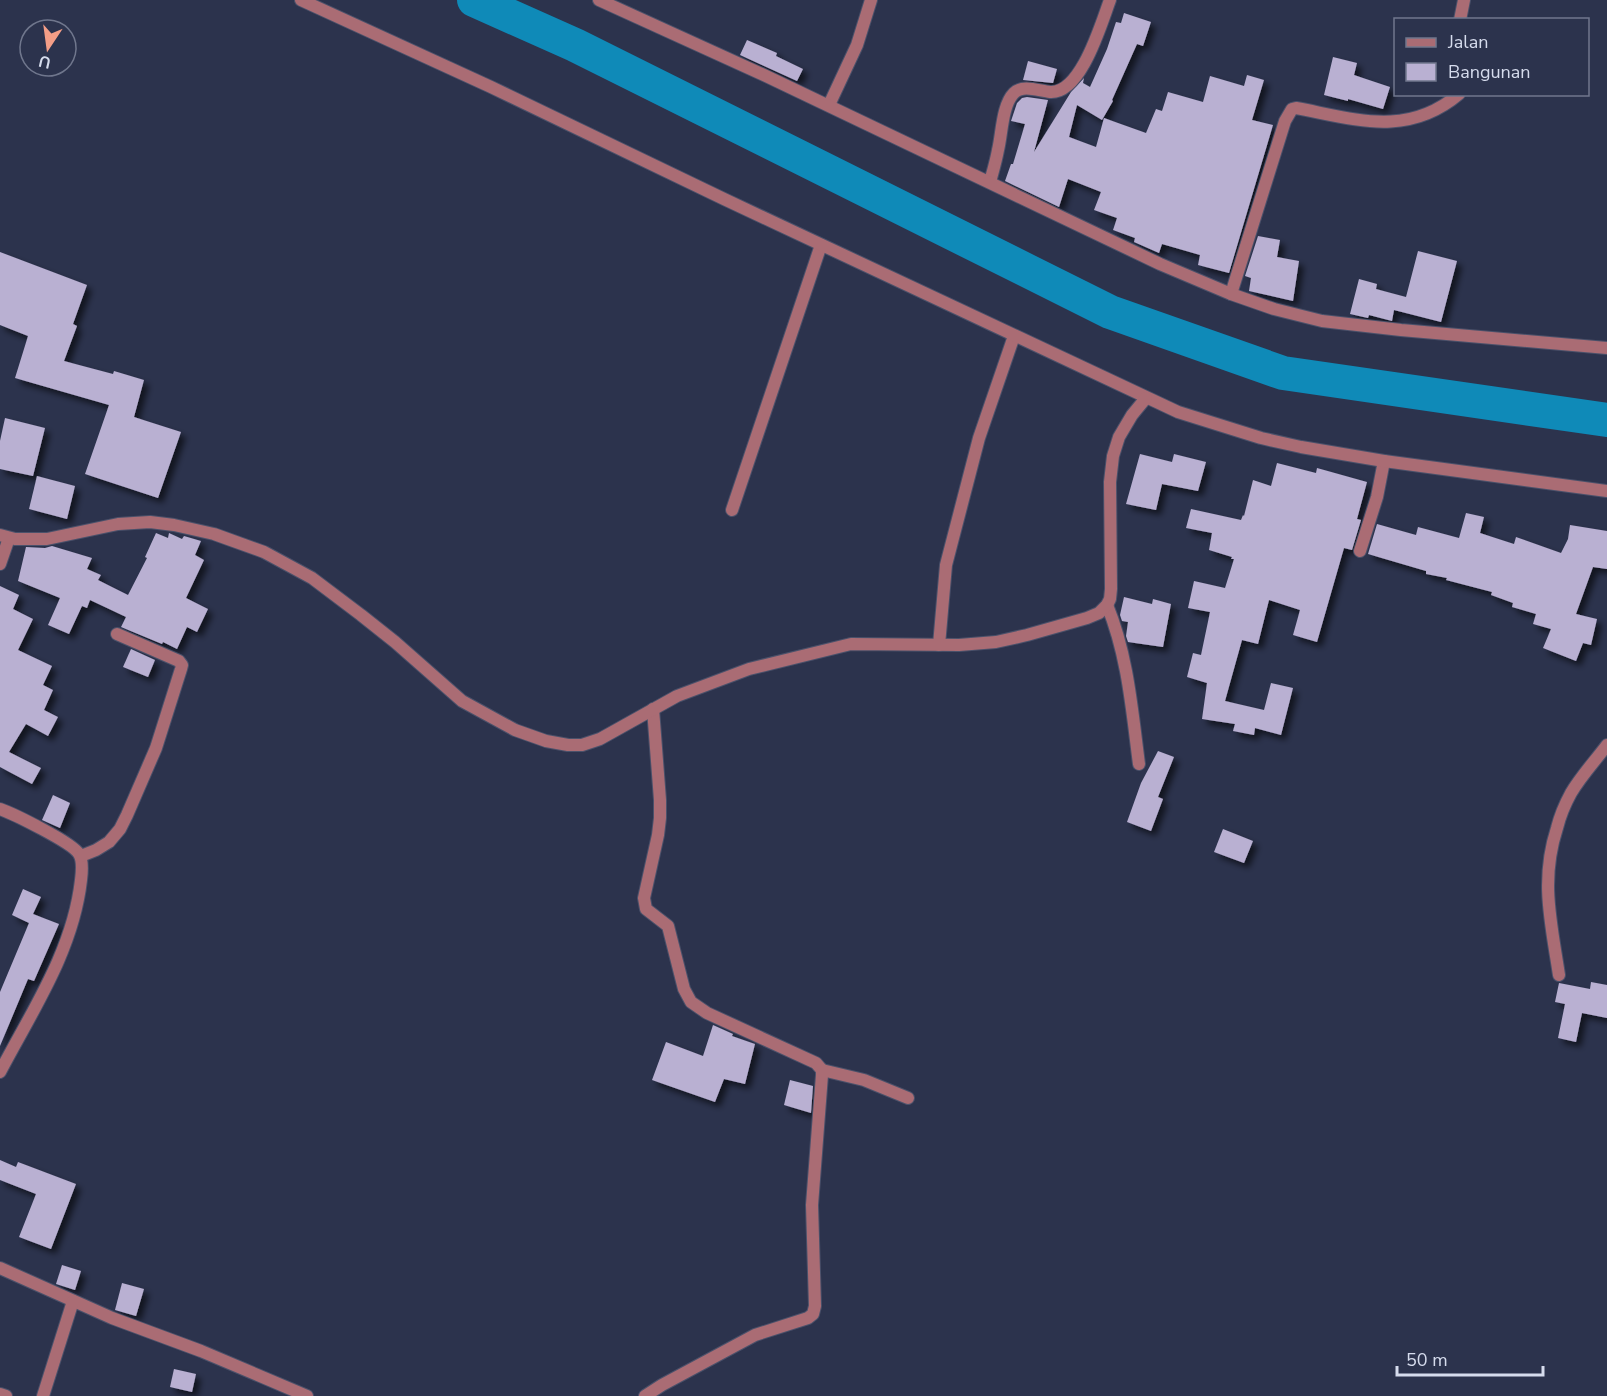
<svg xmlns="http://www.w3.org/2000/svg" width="1607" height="1396" font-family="'Nunito Sans',sans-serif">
  <defs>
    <filter id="shadow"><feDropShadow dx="5" dy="5" stdDeviation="3" flood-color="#0009"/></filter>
  </defs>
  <rect width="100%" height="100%" fill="#2c334d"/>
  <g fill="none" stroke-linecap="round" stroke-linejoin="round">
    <path stroke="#0f8ab8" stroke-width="34" d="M474,0L575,45L1110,312L1283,373L1607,420"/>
  </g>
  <g fill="#b9b0d2" filter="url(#shadow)">
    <path d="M1124,13L1151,22L1143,46L1137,44L1112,100L1113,101L1102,120L1077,105L1069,137L1096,147L1104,118L1146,133L1156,109L1162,111L1168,92L1203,102L1210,76L1244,86L1247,75L1264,80L1252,120L1273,125L1229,273L1198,265L1200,255L1162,244L1159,253L1134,242L1135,238L1113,230L1117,218L1094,210L1101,192L1068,179L1059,207L1005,181L1011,164H1013L1025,124L1011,121L1017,103L1022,98L1027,97L1048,100L1034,152L1071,92L1084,78L1083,83L1090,87L1107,49L1116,22L1121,23Z"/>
    <path d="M747,40L777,53L776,56L803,69L797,81L740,55Z"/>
    <path d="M1333,57L1357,63L1354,75L1390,87L1383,109L1348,99V101L1324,95Z"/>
    <path d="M1028,61L1057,69L1053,83L1023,80Z"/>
    <path d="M1258,236L1280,240L1277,257L1299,261L1293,301L1249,291L1251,278L1245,276Z"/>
    <path d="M1418,251L1457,261L1441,322L1394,310L1392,321L1369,315L1368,318L1350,314L1359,279L1377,284L1376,289L1406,297Z"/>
    <path d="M0,252L87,285L73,324L77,326L64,361L113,374L114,371L144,380L134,417L181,432L158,498L85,474L109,405L15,378L28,336L0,325Z"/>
    <path d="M5,418L45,428L33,476L0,469V441Z"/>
    <path d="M1140,454L1172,462L1174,454L1206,462L1198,491L1162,484L1156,510L1126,504Z"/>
    <path d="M1277,463L1316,473L1317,468L1367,482L1357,519L1361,520L1352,550L1344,548L1317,642L1293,635L1300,610L1269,600L1258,644L1242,640L1225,701L1264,710L1271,683L1293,688L1281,735L1255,728L1254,735L1233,731L1235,724L1202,719L1207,683L1187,677L1193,653L1201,655L1210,612L1188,608L1194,581L1225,588L1234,559H1231L1232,557L1209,550L1212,533L1186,528L1191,509L1241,520L1243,515L1244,516L1253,480L1271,486Z"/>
    <path d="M37,476L75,486L67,519L29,509Z"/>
    <path d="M1466,513L1484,517L1480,533L1514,544L1516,537L1561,553L1568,539L1570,525L1607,531V569L1593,567L1576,614L1597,619L1591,645L1583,643L1576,661L1543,648L1551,629L1533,624L1536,614L1512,607L1513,603L1491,595L1492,592L1446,580L1447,578L1426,574V571L1368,554L1377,524L1416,535L1418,527L1459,538Z"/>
    <path d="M156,533L168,538L169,533L182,539L184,536L201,541L195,555L204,560L186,598L208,609L197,632L187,627L177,649L163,642L162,644L121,627L126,617L90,600L87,608L82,606L69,634L48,625L60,598L18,581L26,547L45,548L52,546L92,558L87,569L101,575L98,580L128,595L147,558L145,557Z"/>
    <path d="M0,586L19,595L13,609L33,619L18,650L52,666L43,685L53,690L44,710L58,717L48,736L26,724L9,752L41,768L32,784L0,767Z"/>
    <path d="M1124,597L1152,604L1153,599L1171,604L1163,647L1128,642L1126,636L1128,622L1122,621L1120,615Z"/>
    <path d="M131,649L155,660L148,677L123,667Z"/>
    <path d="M1158,751L1174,757L1158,797L1163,799L1151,831L1127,822L1141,783Z"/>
    <path d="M53,795L70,803L60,828L42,820Z"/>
    <path d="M1223,829L1253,841L1244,863L1214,852Z"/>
    <path d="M23,889L41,897L33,914L59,924L34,981L28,979L0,1046V992L29,923L12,915Z"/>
    <path d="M1591,982L1607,985V1018L1582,1013L1576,1042L1558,1038L1565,1004L1555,1002L1559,983L1590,989Z"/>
    <path d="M713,1025L733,1034L732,1036L755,1044L745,1084L724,1079L715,1102L652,1080L666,1042L703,1056Z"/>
    <path d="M790,1080L813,1086L811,1113L784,1105Z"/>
    <path d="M0,1160L16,1167L18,1162L76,1184L51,1249L19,1237L36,1194L0,1180Z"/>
    <path d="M62,1265L81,1271L75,1290L56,1284Z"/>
    <path d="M122,1283L144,1289L136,1316L115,1310Z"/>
    <path d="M174,1369L196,1374L192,1392L170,1387Z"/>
  </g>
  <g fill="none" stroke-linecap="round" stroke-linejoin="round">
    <g stroke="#4b516a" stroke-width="14">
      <g id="minor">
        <path d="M1460,20L1464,0"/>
        <path d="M829,105L857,45L871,0"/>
        <path d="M990,182C993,171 996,161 998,150C1002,134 1002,105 1014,93C1023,84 1039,91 1050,92C1081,94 1101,24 1110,0"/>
        <path d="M1231,294L1285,121L1292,109L1296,108C1355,119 1407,138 1459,94"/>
        <path d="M732,510L821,245"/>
        <path d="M1360,551L1377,497L1384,461"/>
        <path d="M0,564L9,538"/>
        <path d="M1107,605C1128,656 1132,711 1139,764"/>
        <path d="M939,645L946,565L979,438L1014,336"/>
        <path d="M0,809C14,814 73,843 79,854C83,860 82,872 81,880C73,951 32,1011 0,1072"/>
        <path d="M81,856L96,850L109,842L120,829L127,815L156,748L181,669L182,665L179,661L117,634"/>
        <path d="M1559,975C1551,922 1540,880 1557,828C1560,816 1565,804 1571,793C1581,776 1595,761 1607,745"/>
        <path d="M822,1070L864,1080L908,1098"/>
        <path d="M0,1268L112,1318L201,1351L307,1396"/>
        <path d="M0,1394L6,1396"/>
        <path d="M43,1396L73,1301"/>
        <path d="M645,1396L662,1385L755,1335L808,1318L813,1314L815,1306L812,1205L822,1075V1070L816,1063L707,1013L691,1002L684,989L668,926L646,909L644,898L658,835L660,818V800L653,709"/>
      </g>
    </g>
    <g stroke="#4b516a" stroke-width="14">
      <g id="tertiary">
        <path d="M301,0L491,87L724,199L1178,412L1261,438L1301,447L1384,461L1607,491"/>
        <path d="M599,0L766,76L1160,264L1231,294L1274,309L1322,321L1401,330L1607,348"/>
        <path d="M0,535L15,539H47L118,524L150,522L174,525L214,534L264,552L312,578L361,615L395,642L462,701L515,730L546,741L568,745H582L600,739L677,696L749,669L851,644L959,645L996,642L1027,635L1087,618L1099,613L1107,605L1110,599L1111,589L1110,482L1113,456L1119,437L1132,415L1146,398"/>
      </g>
    </g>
    <use href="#minor" stroke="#aa6c74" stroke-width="12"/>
    <use href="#tertiary" stroke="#aa6c74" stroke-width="12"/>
  </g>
  <rect x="1394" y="18" width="195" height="78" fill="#2c334d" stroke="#70778d" stroke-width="1.5"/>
  <rect x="1406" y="38" width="30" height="9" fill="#aa6c74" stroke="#70778d" stroke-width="1.5"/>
  <text x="1448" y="48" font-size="18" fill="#d6dced">Jalan</text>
  <rect x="1406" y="63" width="30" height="18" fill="#b9b0d2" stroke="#70778d" stroke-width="1.5"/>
  <text x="1448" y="78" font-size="18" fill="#d6dced">Bangunan</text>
  <g transform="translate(48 48) rotate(193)"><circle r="28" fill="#2c334d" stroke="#70778d" stroke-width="1.5"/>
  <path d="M0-4.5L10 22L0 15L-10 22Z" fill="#f49e87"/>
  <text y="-9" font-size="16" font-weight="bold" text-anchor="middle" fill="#d6dced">U</text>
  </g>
  <path d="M1397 1366v9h146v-9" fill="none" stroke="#d6dced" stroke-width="3"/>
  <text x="1406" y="1366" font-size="18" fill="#d6dced" stroke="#2c334d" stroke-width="4.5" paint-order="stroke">50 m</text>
</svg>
